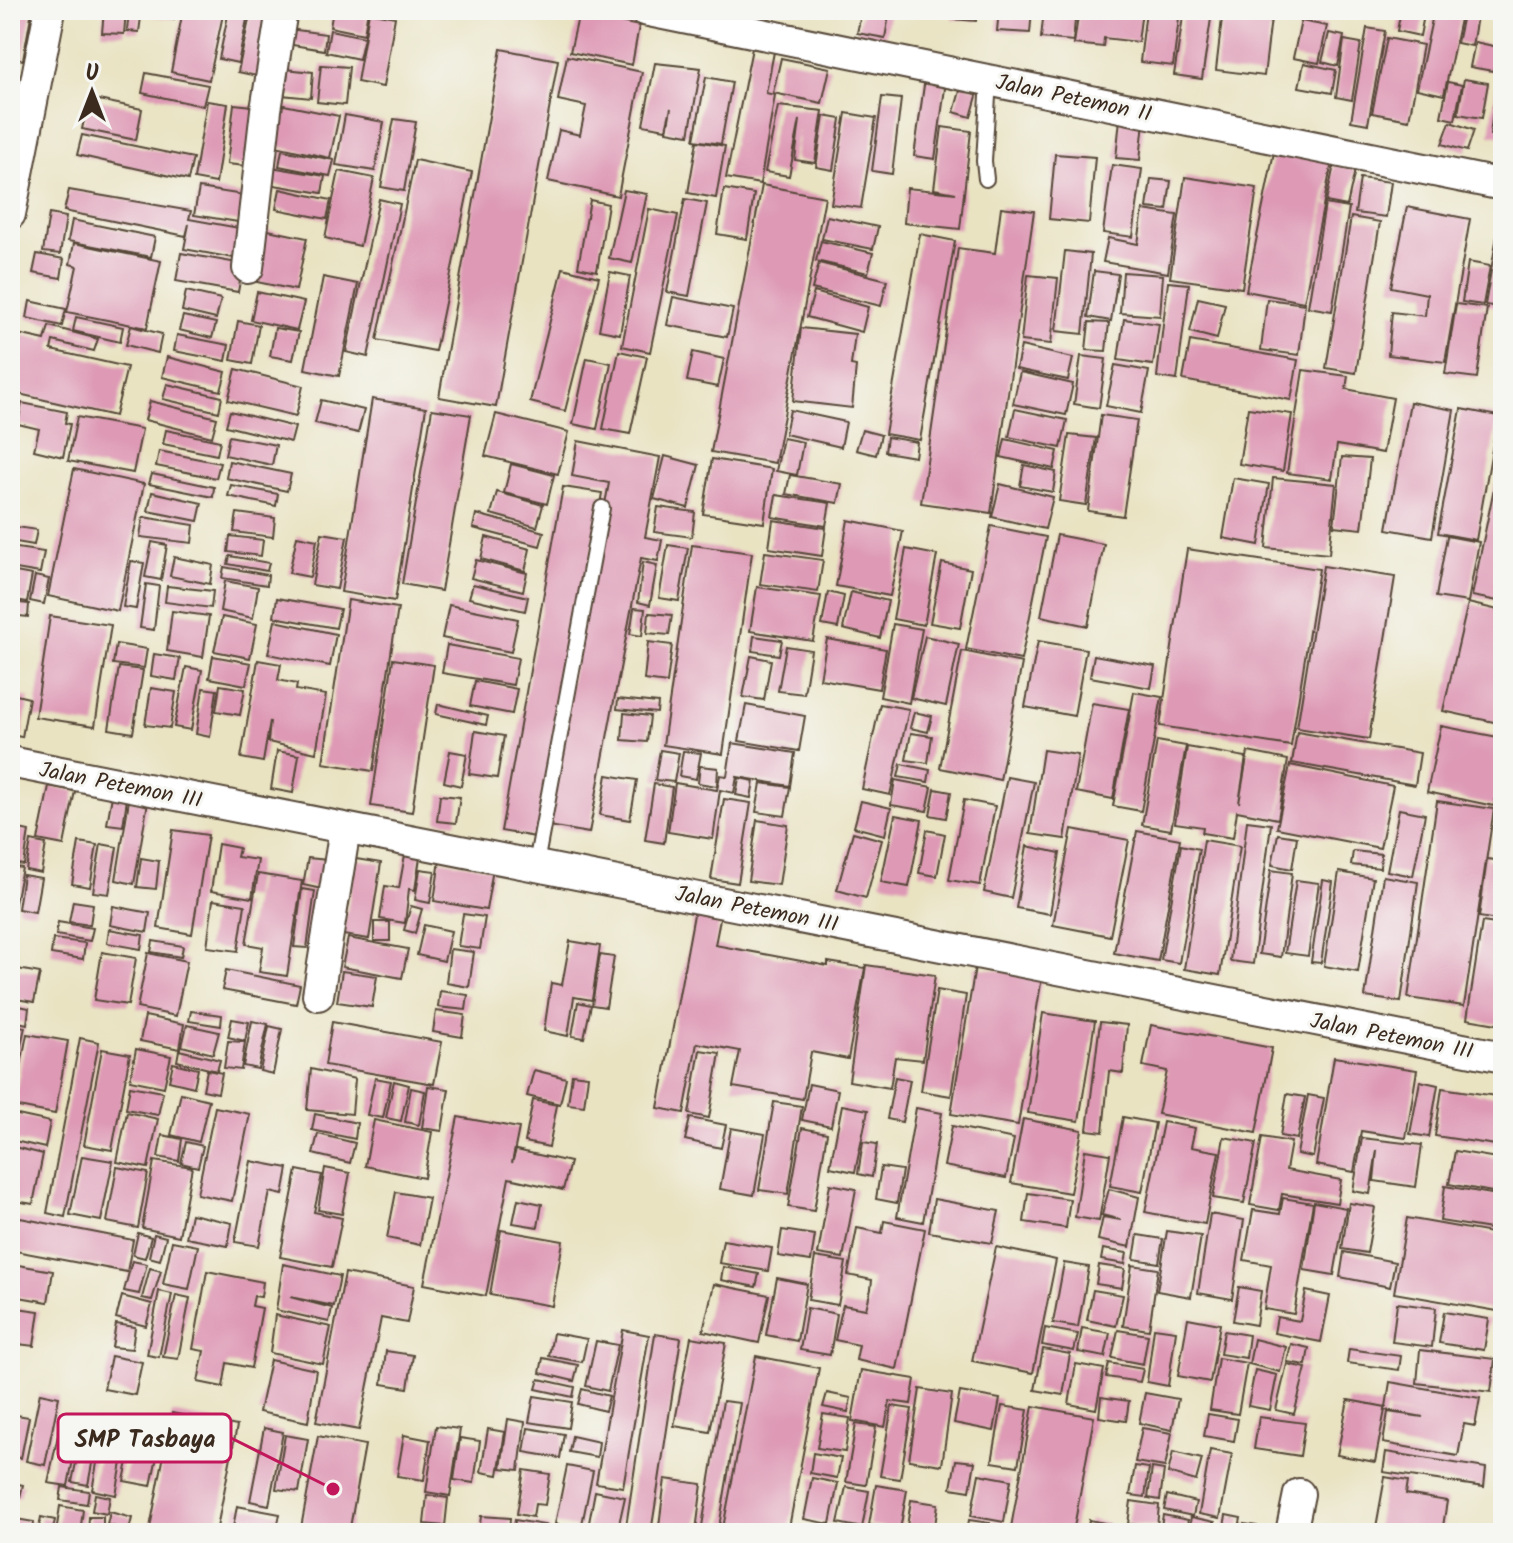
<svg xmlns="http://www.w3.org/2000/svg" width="1513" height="1543" font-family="Kalam,sans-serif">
  <rect width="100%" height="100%" fill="#f6f6f2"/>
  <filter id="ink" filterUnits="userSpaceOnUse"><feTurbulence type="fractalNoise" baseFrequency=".0125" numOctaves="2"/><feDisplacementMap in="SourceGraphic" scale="16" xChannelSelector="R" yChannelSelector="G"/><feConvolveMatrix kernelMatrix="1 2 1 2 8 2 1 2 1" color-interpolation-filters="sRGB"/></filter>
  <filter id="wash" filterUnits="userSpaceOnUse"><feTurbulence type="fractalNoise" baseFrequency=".006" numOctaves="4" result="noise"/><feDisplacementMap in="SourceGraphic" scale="32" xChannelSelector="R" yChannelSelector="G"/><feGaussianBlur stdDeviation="1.8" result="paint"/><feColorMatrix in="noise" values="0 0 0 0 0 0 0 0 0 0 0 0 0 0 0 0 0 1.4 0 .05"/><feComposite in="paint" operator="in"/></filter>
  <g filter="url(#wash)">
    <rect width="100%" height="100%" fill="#e9e3c2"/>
    <g id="blocks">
      <g fill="#de9ab5">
        <path d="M10,10H32L23,60L10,57Z"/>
        <path d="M104,10H126L124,34L102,33Z"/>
        <path d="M129,10H142L139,32L127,31Z"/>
        <path d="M153,10H176L174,19L152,16Z"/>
        <path d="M183,10H224L209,80L171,72Z"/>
        <path d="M229,10H249L238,63L219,59Z"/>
        <path d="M251,10H281L266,78L238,72Z"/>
        <path d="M333,10H368L364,34L330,27Z"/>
        <path d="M862,10H890L885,38L857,33Z"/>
        <path d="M953,10H977L976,21L952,19Z"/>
        <path d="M999,10H1032L1030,33L997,31Z"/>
        <path d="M1044,10H1076L1073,41L1041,38Z"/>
        <path d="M1079,10H1142L1138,42L1104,38L1103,47L1074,44Z"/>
        <path d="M1146,10H1180L1173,66L1140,62Z"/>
        <path d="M1184,10L1212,12L1202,79L1174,75Z"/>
        <path d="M1223,10H1272L1264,76L1216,70Z"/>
        <path d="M1401,10H1425L1420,36L1397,31Z"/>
        <path d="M1434,10H1462L1444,95L1417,89Z"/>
        <path d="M1464,10H1478L1472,46L1457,43Z"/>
        <path d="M369,12L395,17L383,87L357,82Z"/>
        <path d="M579,13L639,26L632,65L570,52Z"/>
        <path d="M1301,21L1327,26L1319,63L1293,58Z"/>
        <path d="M282,28L326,34L324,50L280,43Z"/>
        <path d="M1367,28L1385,31L1368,124L1351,121Z"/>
        <path d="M330,30L364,37L359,59L326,52Z"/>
        <path d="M1329,33L1344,36L1338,66L1322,62Z"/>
        <path d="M1387,38L1423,45L1409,120L1372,113Z"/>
        <path d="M1344,40L1361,43L1352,100L1336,97Z"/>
        <path d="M1475,42L1498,47L1493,71L1470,67Z"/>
        <path d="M752,48L774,52L766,93L775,95L760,184L726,178Z"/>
        <path d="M501,49L558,60L496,407L439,397Z"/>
        <path d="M1500,55H1503V137L1490,135Z"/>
        <path d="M567,56L642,72L618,196L548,181L559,130L580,135L586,106L558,100Z"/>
        <path d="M781,58L830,68L822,103L773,93Z"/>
        <path d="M655,63L701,68L689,135L667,131L671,108L666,129L643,125Z"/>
        <path d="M1304,63L1336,70L1332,93L1299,87Z"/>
        <path d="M321,65L349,67L345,105L317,102Z"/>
        <path d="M285,69L313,72L311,98L282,95Z"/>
        <path d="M146,73L208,85L203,106L142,93Z"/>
        <path d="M706,77L732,82L721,144L694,140Z"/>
        <path d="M925,78L946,81L935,159L914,156Z"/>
        <path d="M1464,79L1488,83L1482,118L1458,114Z"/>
        <path d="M1448,82L1462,85L1455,120L1441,117Z"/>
        <path d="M962,84L979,89L971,117L954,112Z"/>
        <path d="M882,97L901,99L892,174L872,171Z"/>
        <path d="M89,98L142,109L136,140L82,129Z"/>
        <path d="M207,101L228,104L216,183L194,179Z"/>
        <path d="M234,104L263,107L256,167L227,164Z"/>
        <path d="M279,104L339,116L330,158L271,145Z"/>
        <path d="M778,106L823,111L815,163L795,160L800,120L789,176L765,172Z"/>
        <path d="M846,113L876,118L861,208L831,204Z"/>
        <path d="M345,115L384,122L375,171L336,165Z"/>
        <path d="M824,116L841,119L833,170L816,167Z"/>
        <path d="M394,119L416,122L404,191L381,187Z"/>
        <path d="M1120,119L1144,121L1140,160L1116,158Z"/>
        <path d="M1450,122L1474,130L1467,151L1442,144Z"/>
        <path d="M942,127L971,131L960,229L904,223L907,188L956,193L934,189Z"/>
        <path d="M82,135L193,158L188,180L77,155Z"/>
        <path d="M697,141L725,146L716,198L688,193Z"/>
        <path d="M1275,147L1333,157L1304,302L1246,291Z"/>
        <path d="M282,150L334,160L330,176L279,166Z"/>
        <path d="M1055,154L1095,157L1089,223L1049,219Z"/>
        <path d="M415,160L472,172L435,351L377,340Z"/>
        <path d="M1112,165L1142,169L1133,237L1103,233Z"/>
        <path d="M1334,165L1355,170L1347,206L1326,202Z"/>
        <path d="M265,166L325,176L322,193L262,183Z"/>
        <path d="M339,171L374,178L360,246L325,238Z"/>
        <path d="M1185,177L1257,188L1242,288L1170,278Z"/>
        <path d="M1360,178L1391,182L1386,217L1355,213Z"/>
        <path d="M1151,179L1171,181L1167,210L1147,208Z"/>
        <path d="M762,185L825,197L775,463L711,452Z"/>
        <path d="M199,188L256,197L251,224L194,215Z"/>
        <path d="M280,189L331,200L327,219L276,209Z"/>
        <path d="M724,189L754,194L747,239L717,234Z"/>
        <path d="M69,190L191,211L189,219L250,230L245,260L184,249L189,224L186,236L64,211Z"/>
        <path d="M624,190L647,194L632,263L609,258Z"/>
        <path d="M379,199L400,204L368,357L346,352Z"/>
        <path d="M685,199L707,203L689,296L667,292Z"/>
        <path d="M590,200L608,204L597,271L578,267Z"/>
        <path d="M1325,204L1349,208L1332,311L1308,307Z"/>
        <path d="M1001,207L1034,211L991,513L921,503L958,248L995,253Z"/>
        <path d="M1407,207L1470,219L1445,362L1388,355L1392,312L1425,316L1427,294L1391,287Z"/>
        <path d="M649,209L678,215L650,352L622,346Z"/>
        <path d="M1143,210L1177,215L1168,273L1103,262L1108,238L1138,244Z"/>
        <path d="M49,214L66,217L60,254L43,252Z"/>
        <path d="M827,216L878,227L873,249L822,239Z"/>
        <path d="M1351,217L1380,222L1356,373L1326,368Z"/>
        <path d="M72,220L155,237L151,257L68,241Z"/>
        <path d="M263,229L307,238L296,290L252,281Z"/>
        <path d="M920,234L955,241L920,440L885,434Z"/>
        <path d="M1497,236L1503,237L1499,307L1485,305Z"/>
        <path d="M821,241L873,253L868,273L816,261Z"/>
        <path d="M74,243L161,261L147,328L67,312L77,266L70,264Z"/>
        <path d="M1065,251L1091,254L1083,334L1056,331Z"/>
        <path d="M181,253L243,264L238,292L176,281Z"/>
        <path d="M37,254L64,259L61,278L33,273Z"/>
        <path d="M1468,262L1490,266L1483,305L1462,302Z"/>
        <path d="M819,263L887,280L881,306L812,289Z"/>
        <path d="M563,268L599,277L565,411L530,402Z"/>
        <path d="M1094,271L1118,274L1111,321L1088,317Z"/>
        <path d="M610,272L630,276L620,334L599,330Z"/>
        <path d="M1123,272L1163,275L1160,316L1120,313Z"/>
        <path d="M1028,275L1058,278L1051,344L1021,341Z"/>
        <path d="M323,277L358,284L339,376L305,369Z"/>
        <path d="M1168,282L1189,284L1177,380L1157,377Z"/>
        <path d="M186,291L221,299L216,319L182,311Z"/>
        <path d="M257,292L304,302L297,330L251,320Z"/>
        <path d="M814,292L868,307L862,332L807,317Z"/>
        <path d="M673,297L733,309L727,337L667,325Z"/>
        <path d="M1198,298L1225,304L1217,339L1190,332Z"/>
        <path d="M1267,299L1305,304L1299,355L1261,350Z"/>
        <path d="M30,301L66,309L62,326L27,318Z"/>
        <path d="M1456,304L1487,308L1477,378L1445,374Z"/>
        <path d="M183,316L216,323L212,338L179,330Z"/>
        <path d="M76,317L123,327L120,342L73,331Z"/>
        <path d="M1124,319L1159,324L1153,365L1118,360Z"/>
        <path d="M238,321L259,325L252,364L231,360Z"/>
        <path d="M1089,322L1109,323L1106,351L1086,350Z"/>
        <path d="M49,326L98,339L94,351L53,341L51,350L127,367L115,416L10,392V368L18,334L45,340Z"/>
        <path d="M131,326L162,334L158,353L126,345Z"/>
        <path d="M275,328L299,332L293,360L270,356Z"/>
        <path d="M801,328L855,334L851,365L856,366L852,408L793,401Z"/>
        <path d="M177,335L229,345L226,361L174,351Z"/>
        <path d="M1190,341L1298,360L1291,400L1183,380Z"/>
        <path d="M1021,346L1073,358L1068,380L1016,369Z"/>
        <path d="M619,351L647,357L630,434L603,429Z"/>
        <path d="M693,352L724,359L718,387L687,381Z"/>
        <path d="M1081,356L1106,359L1099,408L1074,404Z"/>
        <path d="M167,357L226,372L221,391L162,377Z"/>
        <path d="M587,358L611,363L597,429L573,424Z"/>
        <path d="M1115,365L1149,371L1141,413L1106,406Z"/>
        <path d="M236,369L303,386L296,416L228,400Z"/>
        <path d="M1303,370L1348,376L1346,389L1393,398L1383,453L1337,445L1332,479L1287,473Z"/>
        <path d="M1020,372L1073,384L1066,415L1013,404Z"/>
        <path d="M167,384L222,397L219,412L163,399Z"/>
        <path d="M372,399L426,408L395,601L341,592Z"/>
        <path d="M321,400L364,410L358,433L315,423Z"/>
        <path d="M150,401L217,418L212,437L145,420Z"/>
        <path d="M1410,402L1454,410L1432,537L1387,529Z"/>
        <path d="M22,403L67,412L65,423L70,424L63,457L34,450L39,429L18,424Z"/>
        <path d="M1248,408L1292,414L1283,471L1239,464Z"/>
        <path d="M432,409L471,415L441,591L402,584Z"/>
        <path d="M1015,409L1067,420L1061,448L1009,437Z"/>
        <path d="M1461,409L1498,416L1476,540L1438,533Z"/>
        <path d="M790,410L846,422L841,447L785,434Z"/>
        <path d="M230,411L295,427L291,442L226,426Z"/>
        <path d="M496,414L569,432L558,474L485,456Z"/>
        <path d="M1101,415L1137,420L1123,516L1088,511Z"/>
        <path d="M77,417L142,429L133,473L68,461Z"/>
        <path d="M166,430L220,441L217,455L163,444Z"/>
        <path d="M862,430L881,435L876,455L856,450Z"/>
        <path d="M1069,435L1096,438L1086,505L1059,501Z"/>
        <path d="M229,436L276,445L272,465L225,455Z"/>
        <path d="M887,437L917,442L915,457L885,452Z"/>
        <path d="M783,438L803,442L797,475L776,471Z"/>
        <path d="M1005,439L1058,451L1054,469L1001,457Z"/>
        <path d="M578,441L660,457L645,537L662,540L658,561L641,558L589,833L543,825L541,838L501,831L563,487L602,493L546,813L609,483L572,476Z"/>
        <path d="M159,451L220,463L216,478L156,466Z"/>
        <path d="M665,456L699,465L688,508L654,499Z"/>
        <path d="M1342,457L1370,459L1362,529L1334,526Z"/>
        <path d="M712,459L772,469L764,523L703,514Z"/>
        <path d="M229,461L291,474L287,491L226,478Z"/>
        <path d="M511,464L554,475L547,504L504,493Z"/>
        <path d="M1024,465L1056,472L1053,492L1020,486Z"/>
        <path d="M74,469L144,484L118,611L48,596Z"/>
        <path d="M152,474L214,487L213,497L149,484Z"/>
        <path d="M790,475L842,484L838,503L786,494Z"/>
        <path d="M1233,478L1269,484L1259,545L1223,538Z"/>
        <path d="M1273,478L1336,484L1329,554L1266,548Z"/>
        <path d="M1495,483L1503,485V602L1472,596Z"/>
        <path d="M1000,484L1053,497L1045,529L992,517Z"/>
        <path d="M231,485L278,494L276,506L228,496Z"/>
        <path d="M152,492L202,503L198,521L148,511Z"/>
        <path d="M497,492L543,505L537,527L491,514Z"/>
        <path d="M776,495L830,503L826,526L772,517Z"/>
        <path d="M658,507L695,512L692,537L654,532Z"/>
        <path d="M237,513L275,518L273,537L234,532Z"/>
        <path d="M476,514L544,532L540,546L473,528Z"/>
        <path d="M143,517L194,525L192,543L140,537Z"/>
        <path d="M773,520L826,528L822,556L769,548Z"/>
        <path d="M848,520L903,531L890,596L836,586Z"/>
        <path d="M10,526L37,530L34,545L10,541Z"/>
        <path d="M991,526L1046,537L1021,660L966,649Z"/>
        <path d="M322,533L347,537L337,589L312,585Z"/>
        <path d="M1057,535L1104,544L1088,626L1041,616Z"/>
        <path d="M230,536L263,540L261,556L228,552Z"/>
        <path d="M297,536L317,540L310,577L289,573Z"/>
        <path d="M1447,536L1479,542L1468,602L1436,597Z"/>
        <path d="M486,537L530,549L525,571L481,559Z"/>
        <path d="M152,542L167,545L161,580L145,577Z"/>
        <path d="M668,545L688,548L679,601L659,598Z"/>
        <path d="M692,545L752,553L723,754L663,745Z"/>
        <path d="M10,547L44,552L40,573L10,568Z"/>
        <path d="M906,549L937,555L924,625L893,619Z"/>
        <path d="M1187,549L1319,569L1291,746L1160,726Z"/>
        <path d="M765,552L823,560L818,592L760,584Z"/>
        <path d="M230,556L269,563L267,571L228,564Z"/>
        <path d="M174,557L213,565L210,584L170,576Z"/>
        <path d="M476,560L527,573L523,591L471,578Z"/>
        <path d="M131,561L144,563L136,609L123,607Z"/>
        <path d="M643,562L657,565L650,605L638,602Z"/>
        <path d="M942,563L971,569L960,628L930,623Z"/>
        <path d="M1323,566L1395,577L1369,739L1297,728Z"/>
        <path d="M224,567L268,575L267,585L222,578Z"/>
        <path d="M10,571L32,575L27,602L10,599Z"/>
        <path d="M35,576L49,579L44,604L30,601Z"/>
        <path d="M225,581L258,587L253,618L220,611Z"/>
        <path d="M146,584L159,586L154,630L140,628Z"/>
        <path d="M473,584L528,597L525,611L469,598Z"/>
        <path d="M167,586L213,591L211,608L165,602Z"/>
        <path d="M757,587L821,596L813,641L750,631Z"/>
        <path d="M828,592L844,596L838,628L822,625Z"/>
        <path d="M851,592L888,601L880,638L843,629Z"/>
        <path d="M277,598L340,609L336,628L274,617Z"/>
        <path d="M348,600L398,608L373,771L323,763Z"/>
        <path d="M10,602L29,604L28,617L10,615Z"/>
        <path d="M1468,603L1503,611V724L1443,711Z"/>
        <path d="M449,605L518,619L511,652L442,638Z"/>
        <path d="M634,608L645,609L642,636L630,634Z"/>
        <path d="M172,611L209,616L203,657L167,651Z"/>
        <path d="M649,613L672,615L669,635L647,633Z"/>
        <path d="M50,616L111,625L95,726L35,717Z"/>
        <path d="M222,617L257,624L250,658L214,651Z"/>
        <path d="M275,621L336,634L330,666L268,654Z"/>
        <path d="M893,624L922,629L909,703L880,697Z"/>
        <path d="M754,636L782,640L779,655L752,651Z"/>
        <path d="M925,636L959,644L946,706L911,698Z"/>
        <path d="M827,639L886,649L879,689L820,679Z"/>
        <path d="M1038,641L1086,649L1074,716L1025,707Z"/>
        <path d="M648,642L672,645L667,683L644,680Z"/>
        <path d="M116,644L147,649L144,668L113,664Z"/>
        <path d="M447,645L518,658L513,685L442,673Z"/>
        <path d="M786,646L811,650L804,694L778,691Z"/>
        <path d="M962,651L1022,663L1000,780L940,768Z"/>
        <path d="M154,654L180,658L176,680L151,676Z"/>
        <path d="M1094,655L1155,666L1151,688L1090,677Z"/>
        <path d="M213,656L251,663L246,685L209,678Z"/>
        <path d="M751,656L771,660L764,700L743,697Z"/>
        <path d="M393,659L434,665L412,812L371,806Z"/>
        <path d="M258,660L281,664L278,680L297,684L296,690L326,695L316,753L268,742L270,721L263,762L241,758Z"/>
        <path d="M119,667L143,670L133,733L109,729Z"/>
        <path d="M186,667L202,670L191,730L174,727Z"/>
        <path d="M475,681L517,689L512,714L470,706Z"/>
        <path d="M220,685L245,689L240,715L216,711Z"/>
        <path d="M151,688L176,692L170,728L145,725Z"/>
        <path d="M203,688L217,690L210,737L196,734Z"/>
        <path d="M1134,692L1162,697L1141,811L1113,806Z"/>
        <path d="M12,694L29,698L22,737L10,735Z"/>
        <path d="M618,699L658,703L657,713L617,709Z"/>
        <path d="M1092,703L1129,709L1113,799L1076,792Z"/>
        <path d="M438,704L488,716L486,725L436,714Z"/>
        <path d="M880,704L909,709L890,795L862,789Z"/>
        <path d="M746,705L805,716L799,751L739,741Z"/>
        <path d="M914,712L932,716L928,732L910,728Z"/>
        <path d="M624,713L650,716L647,742L622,740Z"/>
        <path d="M1441,726L1503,738V763L1494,806L1427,792Z"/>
        <path d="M475,731L504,736L497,778L469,774Z"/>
        <path d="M1297,732L1420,753L1415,785L1292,763Z"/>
        <path d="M911,733L932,736L928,763L906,760Z"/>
        <path d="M1157,741L1186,746L1171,830L1142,825Z"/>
        <path d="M732,743L795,753L790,786L737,777L734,793L720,790L713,839L668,832L675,783L717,790L720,775L727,776Z"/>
        <path d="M1187,747L1246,757L1239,803L1248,752L1288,760L1278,819L1237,811L1233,838L1202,833L1203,827L1175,823Z"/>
        <path d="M660,750L679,753L674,782L655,780Z"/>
        <path d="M1043,750L1078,755L1065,839L1030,834Z"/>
        <path d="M277,751L299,755L293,793L271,789Z"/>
        <path d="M450,751L467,754L461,786L444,782Z"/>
        <path d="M683,751L701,753L696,779L679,776Z"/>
        <path d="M901,764L930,770L928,782L898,777Z"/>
        <path d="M1290,765L1393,786L1380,848L1277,828Z"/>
        <path d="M700,766L718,768L717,786L698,783Z"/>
        <path d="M607,775L637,780L630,820L600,815Z"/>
        <path d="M1007,777L1034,782L1011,898L984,892Z"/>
        <path d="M739,778L754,781L751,798L736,795Z"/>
        <path d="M895,780L932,787L927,811L891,805Z"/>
        <path d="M761,783L790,787L785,816L756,812Z"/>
        <path d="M654,784L672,787L664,843L645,840Z"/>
        <path d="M49,786L75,791L64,845L38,840Z"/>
        <path d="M935,789L951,792L946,818L930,815Z"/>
        <path d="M440,795L460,797L456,823L437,821Z"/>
        <path d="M112,796L127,799L123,826L107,824Z"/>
        <path d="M724,799L751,803L738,883L711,879Z"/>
        <path d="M129,800L148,802L134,884L116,880Z"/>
        <path d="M964,800L995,806L980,885L949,880Z"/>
        <path d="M861,801L891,808L885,835L854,827Z"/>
        <path d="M1437,801L1494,809L1464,1006L1408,998Z"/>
        <path d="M1399,809L1425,814L1413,876L1387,871Z"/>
        <path d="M895,815L922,820L909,887L881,882Z"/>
        <path d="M1501,816H1503V853L1495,852Z"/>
        <path d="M757,820L788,825L779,885L748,881Z"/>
        <path d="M1247,821L1271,824L1253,964L1230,961Z"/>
        <path d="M10,827L29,831L24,865L10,863Z"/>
        <path d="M1072,829L1129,840L1110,936L1053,925Z"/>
        <path d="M173,830L208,835L192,934L158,928Z"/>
        <path d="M927,830L945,834L937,876L919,873Z"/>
        <path d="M1137,831L1180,839L1158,961L1114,953Z"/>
        <path d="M853,832L882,840L866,898L837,890Z"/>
        <path d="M1278,834L1297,837L1292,869L1272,865Z"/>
        <path d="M1204,840L1240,846L1220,975L1184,969Z"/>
        <path d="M31,841L46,844L41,873L26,870Z"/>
        <path d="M79,842L97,845L90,887L72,884Z"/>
        <path d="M101,844L117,847L109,894L93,892Z"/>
        <path d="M218,844L239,848L237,857L258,860L252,898L211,891Z"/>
        <path d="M1181,845L1199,849L1179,963L1161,960Z"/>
        <path d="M1027,846L1060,853L1050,914L1016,908Z"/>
        <path d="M406,849L421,851L415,890L409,889L405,923L380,919L385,886L399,888Z"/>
        <path d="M1353,851L1381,854L1380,868L1351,865Z"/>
        <path d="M141,858L159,861L156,889L137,887Z"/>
        <path d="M308,858L327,860L322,889L303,885Z"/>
        <path d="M356,859L381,863L369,939L343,935Z"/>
        <path d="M1487,859L1503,861V921L1479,917Z"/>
        <path d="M440,860L493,869L486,910L434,901Z"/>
        <path d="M10,866L22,868L14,908L10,907Z"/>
        <path d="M420,869L435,871L430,903L415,900Z"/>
        <path d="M1271,870L1292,873L1281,957L1259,954Z"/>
        <path d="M1339,872L1373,878L1358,972L1324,966Z"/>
        <path d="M258,874L302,881L287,976L259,972L263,947L246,944Z"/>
        <path d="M23,875L41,878L35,912L18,909Z"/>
        <path d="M1383,876L1418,882L1401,1002L1365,997Z"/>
        <path d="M1296,880L1319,883L1308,956L1285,953Z"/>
        <path d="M1323,880L1333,882L1321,963L1311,962Z"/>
        <path d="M302,889L315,891L307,948L294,947Z"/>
        <path d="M213,900L245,905L238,951L207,947Z"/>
        <path d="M73,901L93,904L90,925L69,922Z"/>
        <path d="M113,906L150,913L147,932L110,925Z"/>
        <path d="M411,906L422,909L415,933L404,930Z"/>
        <path d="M695,909L721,914L715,945L828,966V962L865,968L848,1059L811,1052L803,1099L733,1087L740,1051L697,1043L684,1113L658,1108Z"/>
        <path d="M463,914L485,917L480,949L458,946Z"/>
        <path d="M58,922L93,928L90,941L56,935Z"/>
        <rect x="374" y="922" width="16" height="19"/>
        <path d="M1482,922L1503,925V1025L1467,1019Z"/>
        <path d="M424,925L451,931L444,961L417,955Z"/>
        <path d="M109,929L143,935L141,949L107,943Z"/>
        <path d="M348,938L408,949L402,978L342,967Z"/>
        <path d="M53,939L85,943L83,959L51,954Z"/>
        <path d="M153,941L183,946L181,957L151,952Z"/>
        <path d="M570,941L600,946L592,1000L574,997L568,1036L544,1031L551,983L562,985Z"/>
        <path d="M450,949L474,952L469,987L446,983Z"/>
        <path d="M102,952L136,958L128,1005L94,1000Z"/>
        <path d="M148,953L187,961L176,1016L137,1008Z"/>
        <path d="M600,955L614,957L606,1007L592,1005Z"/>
        <path d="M866,965L935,975L923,1060L895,1057L890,1088L849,1081Z"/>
        <path d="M975,967L1042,977L1018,1125L951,1114Z"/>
        <path d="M12,968L40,973L34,1002L10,998Z"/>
        <path d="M226,970L300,985L296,1004L222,990Z"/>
        <path d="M342,971L377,976L372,1007L337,1002Z"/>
        <path d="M937,990L966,995L951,1096L921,1091Z"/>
        <path d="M440,991L468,995L466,1010L438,1007Z"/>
        <path d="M578,1002L591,1005L584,1038L572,1036Z"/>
        <path d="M10,1004L29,1008L27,1024L10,1020Z"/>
        <path d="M191,1011L222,1015L221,1026L189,1021Z"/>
        <path d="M436,1011L465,1015L462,1037L433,1032Z"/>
        <path d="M1043,1013L1095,1021L1079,1121L1028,1113Z"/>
        <path d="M145,1016L184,1024L180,1049L140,1041Z"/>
        <path d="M232,1019L249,1022L245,1041L228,1037Z"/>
        <path d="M252,1021L268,1024L258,1069L243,1066Z"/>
        <path d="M332,1022L442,1042L434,1084L325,1065Z"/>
        <path d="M1100,1022L1127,1025L1123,1073L1109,1071L1103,1132L1087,1130Z"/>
        <path d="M10,1024L25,1027L13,1083L10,1082Z"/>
        <path d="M187,1025L219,1032L213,1054L182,1046Z"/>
        <path d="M1151,1025L1272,1048L1256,1133L1158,1114L1167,1071L1143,1066Z"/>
        <path d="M269,1026L282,1029L273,1074L260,1071Z"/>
        <path d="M27,1034L68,1041L55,1114L13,1106Z"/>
        <path d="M80,1038L99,1042L65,1217L47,1213Z"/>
        <path d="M228,1041L245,1042L241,1070L224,1068Z"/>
        <path d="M102,1049L130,1054L112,1150L84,1145Z"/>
        <path d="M136,1049L171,1056L164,1087L130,1080Z"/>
        <path d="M179,1050L220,1060L217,1071L177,1061Z"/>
        <path d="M700,1050L720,1053L709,1118L689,1114Z"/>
        <path d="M1334,1057L1417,1070L1406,1138L1361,1131L1354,1172L1316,1165Z"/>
        <path d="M173,1063L198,1069L194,1087L169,1081Z"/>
        <path d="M311,1069L355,1079L352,1114L307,1110Z"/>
        <path d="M207,1070L222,1073L218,1093L203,1090Z"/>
        <path d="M534,1070L566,1078L560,1104L527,1096Z"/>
        <path d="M572,1074L588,1076L584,1106L568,1104Z"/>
        <path d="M895,1077L910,1080L902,1122L887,1119Z"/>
        <path d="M375,1078L391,1081L383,1118L367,1115Z"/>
        <path d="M394,1081L409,1085L401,1121L386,1118Z"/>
        <path d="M1420,1081L1438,1085L1429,1137L1410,1134Z"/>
        <path d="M809,1084L838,1090L831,1126L802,1120Z"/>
        <path d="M130,1086L163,1092L158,1115L126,1109Z"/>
        <path d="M428,1086L449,1089L442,1131L422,1128Z"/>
        <path d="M411,1088L425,1091L419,1125L405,1122Z"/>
        <path d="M1442,1088L1503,1097L1496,1145L1435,1136Z"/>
        <path d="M181,1093L209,1100L199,1142L171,1135Z"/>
        <path d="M1287,1094L1305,1097L1297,1139L1280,1136Z"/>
        <path d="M1308,1095L1324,1098L1313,1157L1297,1154Z"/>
        <path d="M533,1100L557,1105L549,1147L525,1142Z"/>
        <path d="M774,1102L802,1106L788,1194L759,1190Z"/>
        <path d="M842,1105L868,1110L855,1172L830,1167Z"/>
        <path d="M215,1107L250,1114L232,1201L197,1194Z"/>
        <path d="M916,1108L942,1113L923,1222L897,1217Z"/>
        <path d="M127,1112L158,1119L148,1168L117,1162Z"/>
        <path d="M13,1114L50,1122L45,1148L10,1140Z"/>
        <path d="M315,1114L357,1123L355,1139L312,1130Z"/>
        <path d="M458,1117L519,1128L512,1163L516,1150L570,1162L563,1190L509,1178L486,1296L424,1284Z"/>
        <path d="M1123,1117L1155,1123L1142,1192L1110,1186Z"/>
        <path d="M690,1118L726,1125L721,1148L685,1140Z"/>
        <path d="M1023,1119L1082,1130L1070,1193L1011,1183Z"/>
        <path d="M374,1120L432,1132L424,1178L365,1166Z"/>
        <path d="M1163,1122L1195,1128L1191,1147L1219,1152L1205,1224L1145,1212Z"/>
        <path d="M952,1126L1014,1139L1006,1178L944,1166Z"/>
        <path d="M731,1128L765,1134L754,1195L720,1189Z"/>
        <path d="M802,1128L827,1133L814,1211L788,1207Z"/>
        <path d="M318,1134L355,1143L350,1163L313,1154Z"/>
        <path d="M162,1135L182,1139L179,1161L158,1157Z"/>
        <path d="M1224,1137L1256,1143L1244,1203L1213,1198Z"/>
        <path d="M1262,1137L1291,1142L1286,1170L1341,1180L1337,1203L1282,1194L1279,1210L1250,1205Z"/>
        <path d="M1362,1138L1422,1145L1416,1187L1374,1181L1377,1150L1370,1194L1353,1191Z"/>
        <path d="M186,1142L203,1146L198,1167L181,1163Z"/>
        <path d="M863,1142L877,1144L872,1177L858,1174Z"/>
        <path d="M10,1146L43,1154L33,1204L10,1200Z"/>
        <path d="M1085,1150L1110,1154L1099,1221L1075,1217Z"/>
        <path d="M1455,1151L1503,1159V1194L1449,1184Z"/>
        <path d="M82,1156L113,1161L101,1221L70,1215Z"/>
        <path d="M154,1161L192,1167L179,1236L142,1228Z"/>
        <path d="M251,1161L288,1168L283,1195L270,1192L259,1246L235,1242Z"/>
        <path d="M117,1167L148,1173L138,1228L107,1222Z"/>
        <path d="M881,1167L902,1170L897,1203L876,1199Z"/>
        <path d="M325,1168L350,1173L342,1214L318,1210Z"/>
        <path d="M297,1170L322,1175L314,1212L342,1218L332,1267L280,1257Z"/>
        <path d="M830,1184L856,1189L843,1258L818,1254Z"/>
        <path d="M1445,1186L1503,1196V1231L1440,1221Z"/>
        <path d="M1109,1189L1139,1197L1130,1247L1098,1240L1103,1217L1121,1220L1102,1215Z"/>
        <path d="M396,1192L429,1198L420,1245L387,1238Z"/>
        <path d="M1028,1193L1070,1199L1066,1228L1024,1222Z"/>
        <path d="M1283,1198L1313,1203L1294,1314L1264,1309L1271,1265L1244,1260L1253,1210L1280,1214Z"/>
        <path d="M518,1199L542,1204L538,1227L513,1223Z"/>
        <path d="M934,1199L999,1211L992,1243L929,1232Z"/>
        <path d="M1314,1202L1346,1208L1334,1275L1304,1270Z"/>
        <path d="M1349,1203L1375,1207L1367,1253L1342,1249Z"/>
        <path d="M191,1214L232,1223L228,1246L186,1238Z"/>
        <path d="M1210,1214L1244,1220L1232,1299L1198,1293Z"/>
        <path d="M10,1216L133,1240L127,1272L10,1250Z"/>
        <path d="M1407,1218L1503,1235V1312L1394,1293Z"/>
        <path d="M884,1221L925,1229L897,1369L856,1360L859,1345L835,1340L843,1305L866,1309L871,1289L872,1280L848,1275L857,1228L882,1233Z"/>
        <path d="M501,1230L563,1241L552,1306L490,1295Z"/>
        <path d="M782,1230L815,1235L811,1261L778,1256Z"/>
        <path d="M1167,1231L1201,1236L1191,1297L1157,1291Z"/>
        <path d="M138,1233L151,1237L145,1258L133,1255Z"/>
        <path d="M154,1234L166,1237L160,1260L149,1257Z"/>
        <path d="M1138,1235L1163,1239L1159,1263L1134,1259Z"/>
        <path d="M723,1240L772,1248L768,1271L719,1263Z"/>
        <path d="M172,1241L198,1246L189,1289L163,1284Z"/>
        <path d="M996,1247L1056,1260L1033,1373L972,1361Z"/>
        <path d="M1103,1249L1127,1253L1125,1264L1101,1260Z"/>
        <path d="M1344,1252L1395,1262L1390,1287L1340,1277Z"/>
        <path d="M815,1257L846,1262L838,1305L808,1300Z"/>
        <path d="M132,1261L147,1264L139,1294L124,1291Z"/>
        <path d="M1064,1263L1089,1267L1078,1327L1053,1323Z"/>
        <path d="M283,1264L340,1276L334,1306L290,1297L332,1308L329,1322L276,1310Z"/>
        <path d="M18,1265L53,1271L48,1302L13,1296Z"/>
        <path d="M1099,1265L1125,1269L1122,1288L1096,1284Z"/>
        <path d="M1132,1265L1158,1269L1149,1330L1123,1326Z"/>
        <path d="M723,1267L759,1274L756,1287L721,1280Z"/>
        <path d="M150,1268L161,1271L152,1300L142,1298Z"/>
        <path d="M207,1271L263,1282L261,1297L254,1296L252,1306L262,1308L251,1368L227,1363L223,1387L198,1382L204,1351L193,1349Z"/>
        <path d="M345,1273L414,1286L407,1323L381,1318L359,1430L316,1422Z"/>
        <path d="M777,1278L807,1284L797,1341L766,1335Z"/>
        <path d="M714,1284L769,1295L759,1343L703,1331Z"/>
        <path d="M1239,1287L1261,1291L1256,1325L1233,1321Z"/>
        <path d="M1093,1290L1123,1295L1116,1326L1087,1320Z"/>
        <path d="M159,1291L172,1294L159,1357L147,1355Z"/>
        <path d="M1306,1291L1330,1296L1321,1342L1274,1333L1277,1317L1300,1321Z"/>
        <path d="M176,1295L190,1298L178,1359L163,1357Z"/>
        <path d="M122,1296L152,1304L146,1326L116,1318Z"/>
        <path d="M1397,1303L1436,1308L1432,1347L1392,1342Z"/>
        <path d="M10,1307L39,1311L34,1346L10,1343Z"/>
        <path d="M807,1308L837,1314L830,1355L800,1350Z"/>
        <path d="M1444,1312L1489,1319L1484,1350L1439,1343Z"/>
        <path d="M275,1315L331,1327L323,1364L270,1353Z"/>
        <path d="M1188,1318L1220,1324L1210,1382L1178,1376Z"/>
        <path d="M116,1324L135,1327L132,1349L112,1347Z"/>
        <path d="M1045,1328L1078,1334L1074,1351L1042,1345Z"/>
        <path d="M1082,1328L1110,1333L1105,1357L1078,1352Z"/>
        <path d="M1154,1328L1176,1331L1168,1386L1147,1382Z"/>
        <path d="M623,1330L649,1335L623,1487L596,1483Z"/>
        <path d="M1118,1330L1148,1335L1143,1364L1112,1358Z"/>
        <path d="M1224,1331L1249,1335L1246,1358L1220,1354Z"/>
        <path d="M553,1333L587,1339L582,1362L549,1356Z"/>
        <path d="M655,1334L681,1338L651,1533H625Z"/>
        <path d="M691,1337L726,1343L710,1432L674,1426Z"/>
        <path d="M1254,1339L1286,1347L1280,1372L1249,1364Z"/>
        <path d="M596,1341L618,1345L608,1391L586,1386Z"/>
        <path d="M1291,1344L1309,1348L1306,1365L1287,1362Z"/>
        <path d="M1043,1349L1070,1354L1063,1395L1035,1390Z"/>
        <path d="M1349,1349L1401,1356L1399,1370L1347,1363Z"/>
        <path d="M1420,1350L1495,1359L1491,1392L1417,1383Z"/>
        <path d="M386,1351L413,1355L408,1388L382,1384Z"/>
        <path d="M111,1356L142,1362L135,1395L104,1389Z"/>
        <path d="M756,1356L819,1368L788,1533H722Z"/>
        <path d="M543,1358L578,1365L574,1381L540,1373Z"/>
        <path d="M1218,1358L1247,1363L1238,1414L1210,1410Z"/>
        <path d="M270,1360L316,1370L308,1422L259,1412Z"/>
        <path d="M1109,1363L1143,1369L1140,1382L1106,1377Z"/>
        <path d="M1076,1364L1104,1369L1096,1409L1069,1404Z"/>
        <path d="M1287,1364L1306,1368L1294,1414L1276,1410Z"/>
        <path d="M861,1370L915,1379L911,1404L890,1401L885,1427L852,1421Z"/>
        <path d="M1255,1370L1277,1375L1270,1410L1248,1406Z"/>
        <path d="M539,1379L575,1387L573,1397L536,1389Z"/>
        <path d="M1390,1382L1480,1398L1475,1426L1464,1424L1458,1456L1383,1443L1388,1412L1423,1417L1385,1410L1375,1462L1337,1455L1348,1400L1386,1407Z"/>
        <path d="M582,1389L609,1396L605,1411L578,1404Z"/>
        <path d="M920,1389L952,1394L942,1465L909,1460Z"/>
        <path d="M960,1392L1000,1399L994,1431L954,1423Z"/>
        <path d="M40,1393L59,1397L45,1465L26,1461Z"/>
        <path d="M827,1393L851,1398L848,1412L823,1407Z"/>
        <path d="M1145,1393L1178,1399L1172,1430L1139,1423Z"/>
        <path d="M534,1396L572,1402L568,1428L529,1422Z"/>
        <path d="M1101,1397L1129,1401L1126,1421L1099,1417Z"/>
        <path d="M723,1401L740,1403L718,1533H707L701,1532Z"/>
        <path d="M892,1406L912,1409L900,1479L880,1476Z"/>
        <path d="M1002,1406L1028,1410L1018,1466L992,1462Z"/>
        <path d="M1033,1406L1094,1417L1073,1533H1010Z"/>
        <path d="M172,1413L237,1426L216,1533H149Z"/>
        <path d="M10,1414L29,1417L21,1458L10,1456Z"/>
        <path d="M823,1414L850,1418L845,1452L817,1448Z"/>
        <path d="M1208,1414L1238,1419L1234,1441L1204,1436Z"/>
        <path d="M1259,1417L1305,1423L1300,1456L1254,1449Z"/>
        <path d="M508,1419L525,1422L519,1470L501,1468Z"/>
        <path d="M136,1422L163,1427L151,1486L124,1481Z"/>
        <path d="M856,1424L876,1427L866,1485L846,1482Z"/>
        <path d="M436,1426L460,1429L450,1496L426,1492Z"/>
        <path d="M264,1428L283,1432L269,1505L250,1501Z"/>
        <path d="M528,1428L564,1434L560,1458L524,1452Z"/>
        <path d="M1142,1428L1172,1433L1165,1467L1135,1462Z"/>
        <path d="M83,1429L98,1432L88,1485L72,1482Z"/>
        <path d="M488,1429L505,1432L498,1475L481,1472Z"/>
        <path d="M59,1430L78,1433L68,1486L48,1483Z"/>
        <path d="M285,1435L308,1439L299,1492L276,1489Z"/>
        <path d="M404,1435L430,1440L424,1480L397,1476Z"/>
        <path d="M318,1436L365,1445L349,1533H300Z"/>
        <path d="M572,1436L599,1442L597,1457L569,1452Z"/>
        <path d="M460,1438L480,1441L474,1483L454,1480Z"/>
        <path d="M100,1447L124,1452L116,1495L92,1490Z"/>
        <path d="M1210,1450L1232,1454L1220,1518L1199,1514Z"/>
        <path d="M1173,1452L1202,1459L1196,1481L1168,1473Z"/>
        <path d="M1386,1452L1486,1468L1484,1487L1383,1472Z"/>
        <path d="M813,1453L841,1458L837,1478L810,1473Z"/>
        <path d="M956,1460L975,1462L970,1491L951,1488Z"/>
        <path d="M567,1466L593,1471L581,1529L555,1524Z"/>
        <path d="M1135,1466L1149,1468L1145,1497L1130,1495Z"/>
        <path d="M1152,1468L1164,1470L1160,1500L1148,1498Z"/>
        <path d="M524,1470L550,1474L545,1505L535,1504L533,1517L517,1514Z"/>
        <path d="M979,1474L1011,1480L1004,1522L971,1516Z"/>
        <path d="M1385,1477L1408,1481L1406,1494L1447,1501L1442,1533L1400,1529V1533H1375Z"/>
        <path d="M812,1478L838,1483L830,1524L804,1519Z"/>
        <path d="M665,1479L702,1484L696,1531L659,1526Z"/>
        <path d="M10,1482L23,1485L20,1497L10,1495Z"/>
        <path d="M876,1485L907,1490L900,1530L869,1525Z"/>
        <path d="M62,1487L89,1491L87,1504L60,1500Z"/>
        <path d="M846,1487L869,1491L862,1528L838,1523Z"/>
        <path d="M595,1491L625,1497L617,1533H587Z"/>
        <path d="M95,1494L110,1497L107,1514L92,1511Z"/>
        <path d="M427,1495L448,1498L445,1526L424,1524Z"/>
        <path d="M1167,1495L1196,1502L1193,1516L1164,1510Z"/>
        <path d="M911,1500L938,1504L934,1533H906Z"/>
        <path d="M1131,1501L1159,1505L1157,1527L1128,1524Z"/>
        <path d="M60,1506L83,1510L80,1533H56Z"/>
        <path d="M237,1506L280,1514L276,1533H232Z"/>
        <path d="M110,1512L132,1518L129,1530L107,1525Z"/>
        <path d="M1163,1515L1188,1520L1185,1531L1161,1526Z"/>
        <path d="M1226,1515L1241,1518L1238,1533H1223Z"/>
        <path d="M481,1516L510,1518L509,1533H479Z"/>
        <path d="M41,1517L55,1520L52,1533H38Z"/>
        <path d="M89,1517H103V1533H88Z"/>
        <path d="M1191,1517L1215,1522L1213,1533H1188Z"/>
        <path d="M10,1518L34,1522L33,1533H10Z"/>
        <path d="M515,1520L550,1526L549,1533H513Z"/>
        <path d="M969,1520L990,1523L989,1533H967Z"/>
        <path d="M1089,1520L1110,1524L1108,1533H1087Z"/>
        <path d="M1244,1524L1257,1526L1255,1533H1242Z"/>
      </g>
    </g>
  </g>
  <g filter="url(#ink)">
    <use href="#blocks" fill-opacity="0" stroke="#554637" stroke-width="2"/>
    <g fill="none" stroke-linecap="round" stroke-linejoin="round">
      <g stroke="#554637" stroke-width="18">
        <g id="service">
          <path d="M986,179L984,161L989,80"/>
          <path d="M536,864L602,508"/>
        </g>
      </g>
      <g stroke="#554637" stroke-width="34">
        <g id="minor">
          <path d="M644,10L1503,185"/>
          <path d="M10,214L50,10"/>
          <path d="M248,268L266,110L282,10"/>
          <path d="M10,762L1503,1057"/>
          <path d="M318,995L345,829"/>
          <path d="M1291,1533L1299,1494"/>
        </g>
      </g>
      <use href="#service" stroke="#fff" stroke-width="14"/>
      <use href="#minor" stroke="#fff" stroke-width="30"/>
    </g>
  </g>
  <g text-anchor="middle" stroke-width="6" stroke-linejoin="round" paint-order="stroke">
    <g font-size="22" fill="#3b2a1e" stroke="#f6f6f2">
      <text transform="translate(1074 97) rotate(12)" y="8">Jalan Petemon II</text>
      <text transform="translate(121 784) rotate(11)" y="8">Jalan Petemon III</text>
      <text transform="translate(757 908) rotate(11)" y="8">Jalan Petemon III</text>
      <text transform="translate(1392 1035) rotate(11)" y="8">Jalan Petemon III</text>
    </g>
  </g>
  <path fill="none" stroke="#c2185b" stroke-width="3" d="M333 1489L231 1438"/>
  <circle fill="#c2185b" stroke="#f6f6f2" stroke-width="3" cx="333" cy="1489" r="8"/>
  <rect fill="#f6f6f2" stroke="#c2185b" stroke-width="3" x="58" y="1414" width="173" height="48" rx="8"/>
  <g font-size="24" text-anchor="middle" font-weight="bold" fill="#3b2a1e">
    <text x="145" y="1447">SMP Tasbaya</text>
  </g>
  <rect width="1513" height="1543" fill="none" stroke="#f6f6f2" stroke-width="40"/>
  <g transform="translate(92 92)" stroke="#f6f6f2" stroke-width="6" paint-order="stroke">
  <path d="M0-6L14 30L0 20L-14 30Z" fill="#3b2a1e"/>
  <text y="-12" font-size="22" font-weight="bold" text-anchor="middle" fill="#3b2a1e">U</text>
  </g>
</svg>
